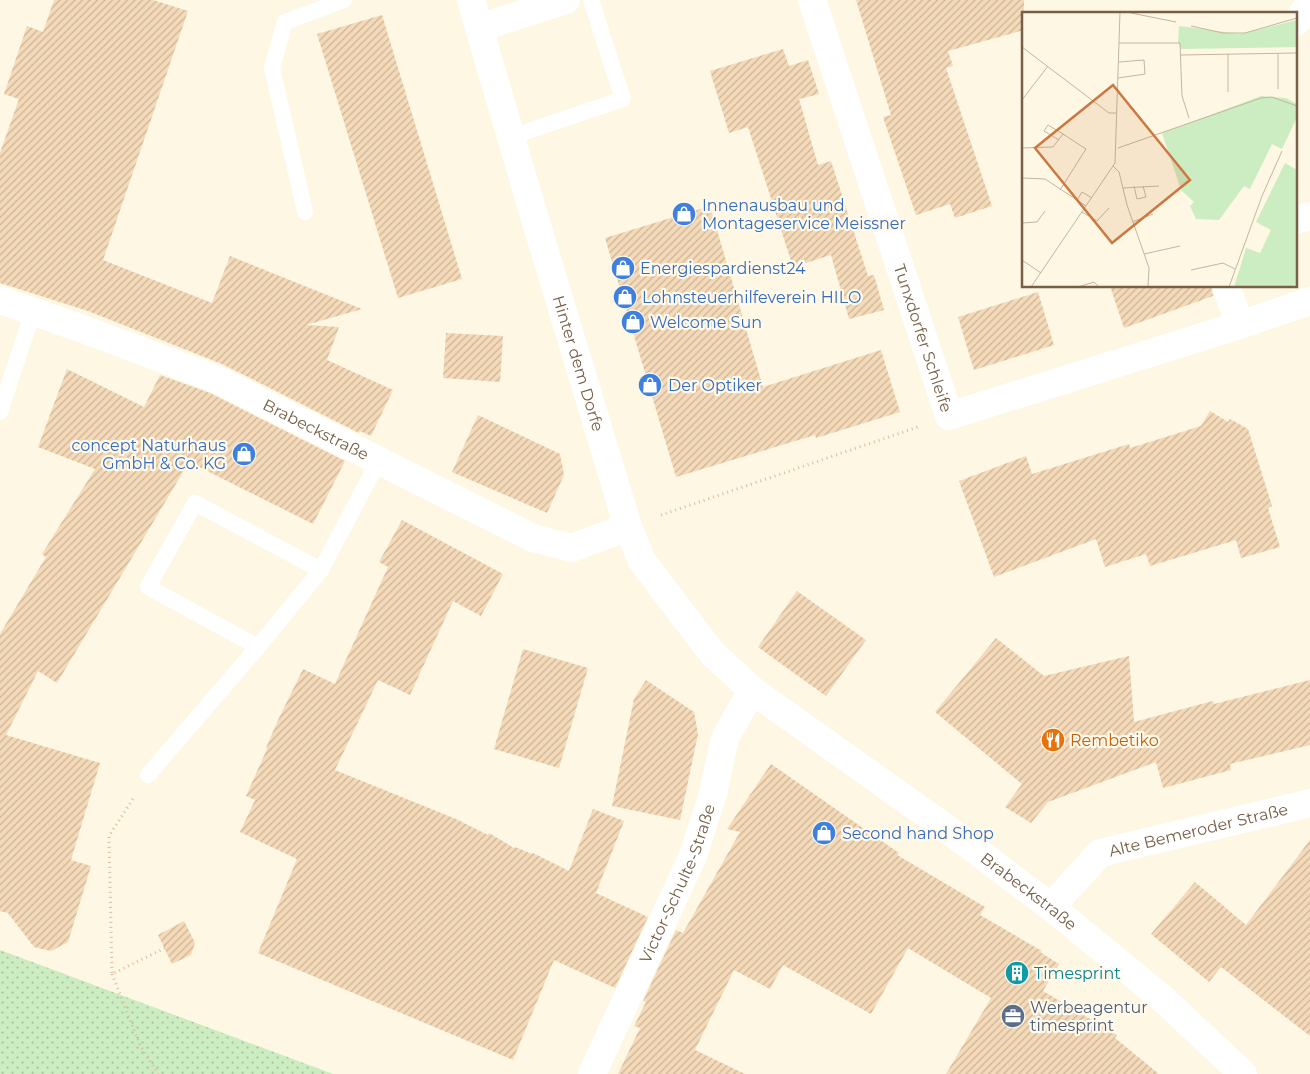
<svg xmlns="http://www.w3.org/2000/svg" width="1310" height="1074" font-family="Montserrat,sans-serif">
  <defs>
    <pattern id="grass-dots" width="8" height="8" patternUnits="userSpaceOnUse" patternTransform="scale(1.25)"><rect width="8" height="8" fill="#ccecc1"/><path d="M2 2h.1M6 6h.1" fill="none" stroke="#aac39f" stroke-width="1.8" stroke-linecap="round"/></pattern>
    <pattern id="building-hatch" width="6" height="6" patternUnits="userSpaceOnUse" patternTransform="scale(1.25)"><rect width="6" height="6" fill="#f5dab9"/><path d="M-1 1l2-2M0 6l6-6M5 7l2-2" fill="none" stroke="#cbb498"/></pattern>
  </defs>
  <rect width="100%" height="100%" fill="#fef7e3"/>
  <path fill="url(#grass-dots)" d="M0,950L333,1074H0Z"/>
  <g fill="url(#building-hatch)">
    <path d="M54,0H153L188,11L103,260L212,303L230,256L362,309L306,325L339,327L327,360L393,390L371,436L360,431L359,433L222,364L88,311L0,283V153L19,99L4,94L27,26L43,32Z"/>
    <path d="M856,0H1024V30L948,51L953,66L946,68L992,206L955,218L950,204L916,215L883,117L891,115Z"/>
    <path d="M382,15L462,279L398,298L317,34Z"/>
    <path d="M783,49L789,66L808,60L819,94L799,99L818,165L831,161L868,276L874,275L884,310L849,319L831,255L793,267L748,127L729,133L710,71Z"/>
    <path d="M710,206L763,387L881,350L900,412L816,438L815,435L676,477L605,238Z"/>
    <path d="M1110,286H1211L1213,296L1124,328Z"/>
    <path d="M1038,292L1054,345L974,370L958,317Z"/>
    <path d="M446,333L503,336L500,382L443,378Z"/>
    <path d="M67,369L144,407L160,375L210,393L345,461L313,524L189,462L57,683L38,671L6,735L100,763L71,860L91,866L68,942L51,951L34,947L8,913L0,911V634L46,557L42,554L95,469L38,447Z"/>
    <path d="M1210,411L1228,422L1230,419L1248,429L1272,506L1268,508L1280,547L1241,558L1236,540L1150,566L1146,554L1105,567L1096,539L994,577L959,481L1026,456L1032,474L1129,444L1130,448L1201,426Z"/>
    <path d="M478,415L560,454L564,475L547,513L452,472Z"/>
    <path d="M402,520L503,574L481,616L453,601L410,695L378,680L335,770L456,819L488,835L489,833L514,848L515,847L532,854L533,853L569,871L593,809L624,821L596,893L648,917L615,988L554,960L513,1060L258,953L297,859L240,832L255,800L246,796L267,749L266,748L278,720L303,669L335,684L388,567L379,562Z"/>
    <path d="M797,591L866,640L826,696L758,647Z"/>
    <path d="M996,638L1044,676L1129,656L1134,722L1213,701L1214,704L1310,680V745L1230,764L1231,770L1163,788L1156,762L1048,802L1031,823L1005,807L1022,784L935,712Z"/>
    <path d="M523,649L588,668L559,768L494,749Z"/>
    <path d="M646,680L694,712L698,734L680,820L612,806L634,699Z"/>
    <path d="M771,764L899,853L897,855L985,907L980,915L1042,951L1040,952L1059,964L1043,991L1117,1035L1115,1038L1159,1074H946L991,998L908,948L871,1014L783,965L770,989L734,970L695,1050L745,1074H618L640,1028L634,1026L646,1002L643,1001L676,930L683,933L740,832L727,829Z"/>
    <path d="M1310,840V1036L1221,967L1209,982L1151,934L1195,882L1246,925Z"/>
    <path d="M184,921L195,943L191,955L172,964L158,935Z"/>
  </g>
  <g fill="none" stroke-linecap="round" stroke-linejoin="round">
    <g stroke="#dabd9c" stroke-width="3" stroke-dasharray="1 4" stroke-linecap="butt">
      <path d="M661,515L918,427"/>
      <path d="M133,799L109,836L112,974L165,948"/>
      <path d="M112,974L140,1045L158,1074"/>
    </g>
    <g stroke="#fff" stroke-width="16">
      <path d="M511,137L623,99L591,0"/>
      <path d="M305,212L272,68L285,22L344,0"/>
      <path d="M0,412L33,312"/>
      <path d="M258,647L148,587L195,503L321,570"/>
      <path d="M148,775L258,647L321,570L379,460"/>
    </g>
    <g stroke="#fff" stroke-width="28">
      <path id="s1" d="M812,0L949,416L1240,325L1226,286"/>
      <path d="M1296,22L1310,4"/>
      <path d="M479,28L566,0"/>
      <path d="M1296,220L1310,216"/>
      <path id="s2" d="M0,300L83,329L216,379L533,538L572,548L628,527"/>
      <path d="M1240,325L1310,301"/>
      <path id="s3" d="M1051,907L1100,853L1310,803"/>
      <path id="s4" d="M592,1074L693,856L713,794L725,738L752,690"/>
    </g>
    <path stroke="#fff" stroke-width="28" id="s5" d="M471,0L529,199L628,527L642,561L712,653L752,690L950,831L1051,907L1162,998L1243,1074"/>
  </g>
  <defs>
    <g id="shop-disc" transform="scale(1.25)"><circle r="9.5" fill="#3f7fe0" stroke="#fffaeb"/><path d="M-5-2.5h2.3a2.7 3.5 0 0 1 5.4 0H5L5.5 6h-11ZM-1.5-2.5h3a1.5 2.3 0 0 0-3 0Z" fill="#fff"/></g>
    <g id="restaurant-disc" transform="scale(1.25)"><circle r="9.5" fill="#e8710a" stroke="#fffaeb"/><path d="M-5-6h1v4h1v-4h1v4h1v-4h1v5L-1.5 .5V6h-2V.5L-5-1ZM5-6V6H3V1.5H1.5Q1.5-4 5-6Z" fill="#fff"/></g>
    <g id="building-disc" transform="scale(1.25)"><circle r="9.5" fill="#0f9aa8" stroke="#fffaeb"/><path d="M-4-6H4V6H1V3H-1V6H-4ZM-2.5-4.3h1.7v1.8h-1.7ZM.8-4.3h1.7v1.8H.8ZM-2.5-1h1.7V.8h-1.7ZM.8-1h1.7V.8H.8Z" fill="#fff"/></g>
    <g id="office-disc" transform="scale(1.25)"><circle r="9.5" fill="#5c6f8a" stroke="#fffaeb"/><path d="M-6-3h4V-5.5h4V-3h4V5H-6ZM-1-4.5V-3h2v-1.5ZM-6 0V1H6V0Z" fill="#fff"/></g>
  </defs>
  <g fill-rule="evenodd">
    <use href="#shop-disc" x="684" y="214"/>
    <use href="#shop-disc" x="623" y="268"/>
    <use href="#shop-disc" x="625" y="297"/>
    <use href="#shop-disc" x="633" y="322"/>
    <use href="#shop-disc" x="650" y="385"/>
    <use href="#shop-disc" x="244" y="454"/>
    <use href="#restaurant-disc" x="1053" y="740"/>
    <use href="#shop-disc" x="824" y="833"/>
    <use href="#building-disc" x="1017" y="973"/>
    <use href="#office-disc" x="1013" y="1016"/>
  </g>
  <g text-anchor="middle" stroke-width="4.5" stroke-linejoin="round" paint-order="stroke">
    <g font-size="16" fill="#366cbe" stroke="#fffaeb" text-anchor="start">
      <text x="702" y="211">Innenausbau und<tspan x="702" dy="18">Montageservice Meissner</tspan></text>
      <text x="640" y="274">Energiespardienst24</text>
      <text x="642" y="303">Lohnsteuerhilfeverein HILO</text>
      <text x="650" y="328">Welcome Sun</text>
      <text x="668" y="391">Der Optiker</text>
      <text x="226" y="451" text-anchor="end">concept Naturhaus<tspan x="226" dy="18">GmbH &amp; Co. KG</tspan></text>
      <text x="842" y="839">Second hand Shop</text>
    </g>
    <g font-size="16" fill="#776047" stroke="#fffaeb">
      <text dy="6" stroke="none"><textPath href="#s1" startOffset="356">Tunxdorfer Schleife</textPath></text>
      <text dy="6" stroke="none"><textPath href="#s5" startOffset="379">Hinter dem Dorfe</textPath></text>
      <text dy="6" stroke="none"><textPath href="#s2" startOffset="342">Brabeckstraße</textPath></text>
      <text dy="6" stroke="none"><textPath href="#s3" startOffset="174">Alte Bemeroder Straße</textPath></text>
      <text dy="6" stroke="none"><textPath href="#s4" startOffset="209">Victor-Schulte-Straße</textPath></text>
      <text dy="6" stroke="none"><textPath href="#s5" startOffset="1099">Brabeckstraße</textPath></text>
    </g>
    <g font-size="16" fill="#c56008" stroke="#fffaeb" text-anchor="start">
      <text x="1070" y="746">Rembetiko</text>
    </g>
    <g font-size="16" fill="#0d838f" stroke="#fffaeb" text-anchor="start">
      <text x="1034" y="979">Timesprint</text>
    </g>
    <g font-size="16" fill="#4e5e75" stroke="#fffaeb" text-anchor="start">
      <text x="1030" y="1013">Werbeagentur<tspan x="1030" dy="18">timesprint</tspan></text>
    </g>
  </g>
  <g transform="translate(1022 12)">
    <rect width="275" height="275" fill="#fef7e3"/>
    <path d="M275,8V35L159,37L156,30L157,14L218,22ZM239,84L264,86L275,92V105L260,137L250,132L228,177L222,174L197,208L174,207L168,194L172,190L159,178L140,121Z" fill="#ccecc1"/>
    <path d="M263,151L275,158V275H212L224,236L238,241L249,218L234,210Z" fill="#ccecc1"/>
    <path fill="none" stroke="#c4b6a0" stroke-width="1" d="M109,1L154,10M169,14L201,21H223L275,6M97,31H158L160,84L167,106M0,35L87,101H94M206,42V80M256,42V77M159,43L275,41M96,66L123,62L122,48L97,50M0,88L26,54M37,128L22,119L26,113L41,122M0,136L31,135L41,122L64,137L38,178M96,136L239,86L250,85L275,94M91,154L97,160L105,193L127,256L126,275M0,166L23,167L64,194M112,174L115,187L124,185L121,174M101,176L137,174M55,188L60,180L70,186M60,200L75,209L87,196M110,210L131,202M0,211L15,210L23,199M122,242L158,234M0,248L19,261M169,258L201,251L213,257M9,275L93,151L98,0M56,275L72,270L77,275M207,275L240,184L260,139"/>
    <path fill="#cb7843" fill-opacity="0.15" stroke="#cb7843" stroke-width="2.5" d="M91,73L168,168L90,231L13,136Z"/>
    <rect width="275" height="275" fill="none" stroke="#776047" stroke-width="2.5"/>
  </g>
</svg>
